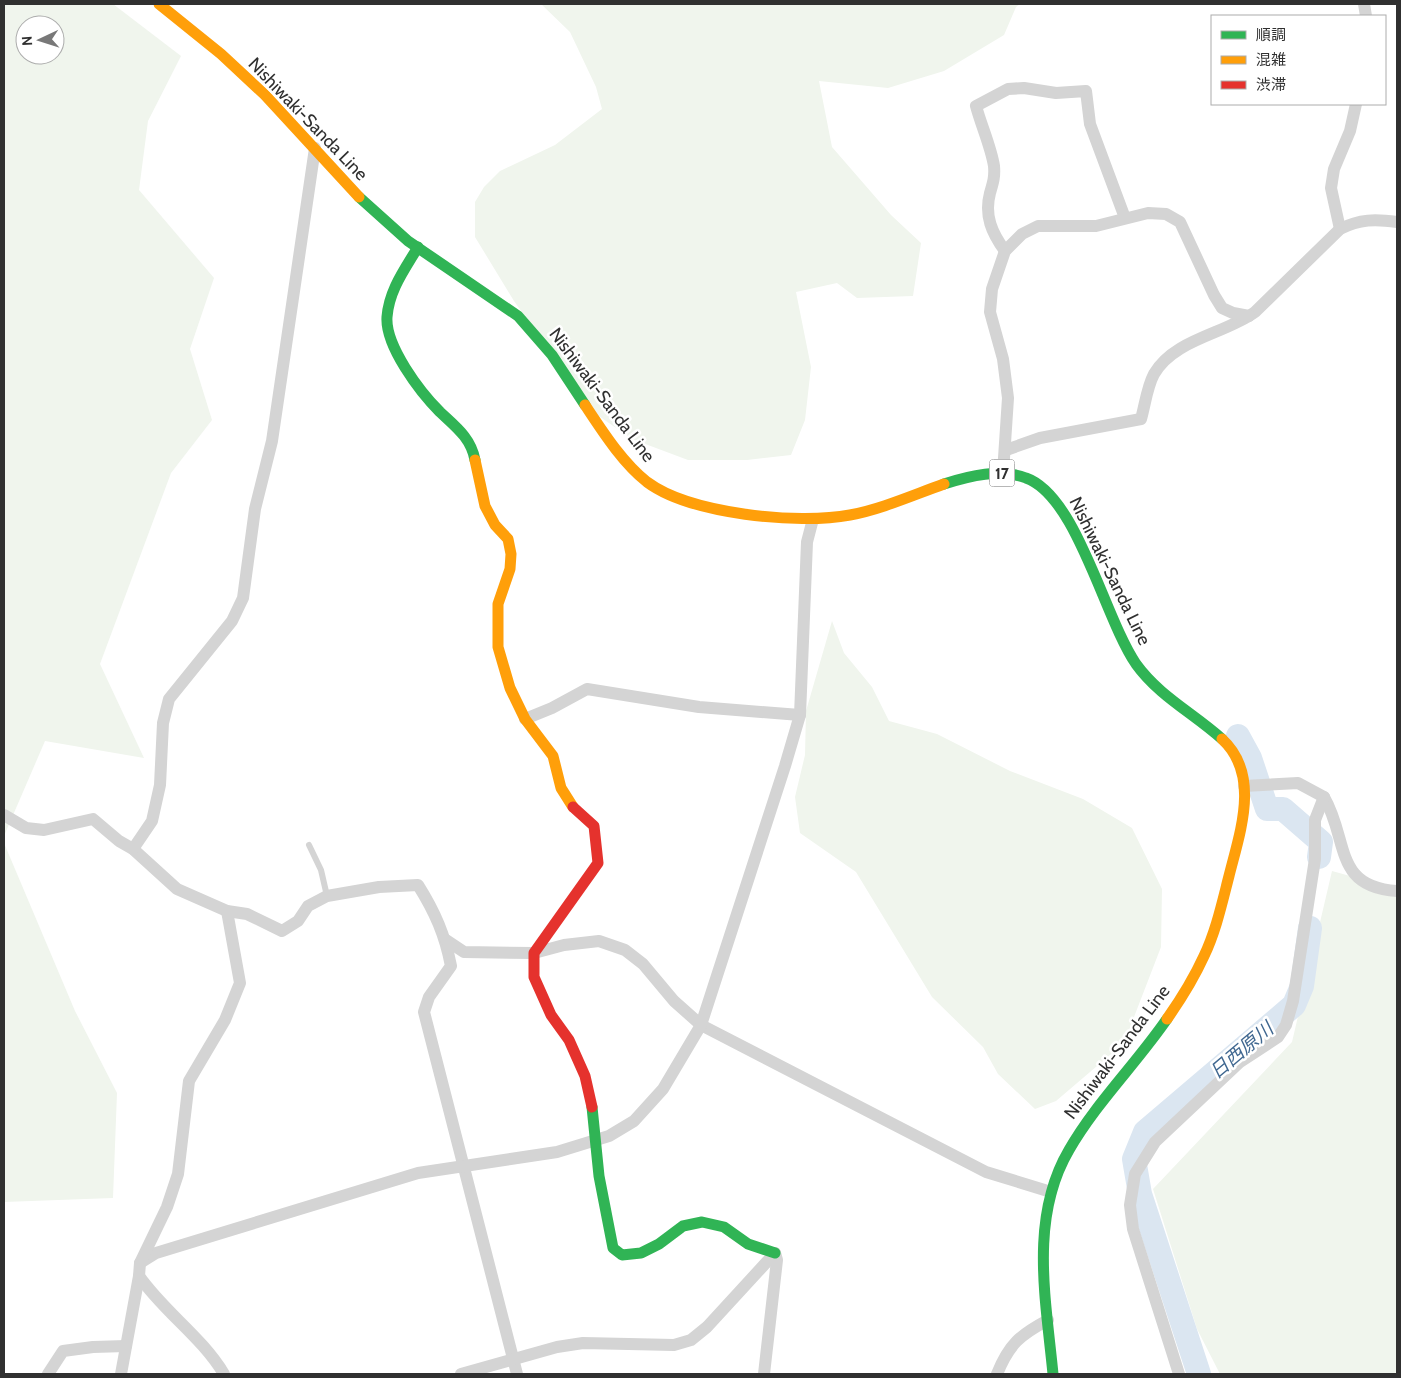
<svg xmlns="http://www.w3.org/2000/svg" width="1401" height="1378" font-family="Cabin,'Noto Sans JP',sans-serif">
  <rect width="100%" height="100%" fill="#fff"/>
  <g fill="#f0f5ed" fill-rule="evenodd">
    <path d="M4,4H113L181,56L148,121L139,190L214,278L190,349L212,420L171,473L100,664L144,758L45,741L4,836ZM25,25H55V55H25Z"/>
    <path d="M541,4H1020L1016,7L1004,35L944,71L888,88L819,81L832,147L891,215L921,243L913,296L857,298L837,283L796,292L811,367L805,420L791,455L747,460H688L632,439L593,412L514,301L475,237V202L484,187L500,171L555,145L602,109L596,87L570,32Z"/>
    <path d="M832,621L844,653L872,687L889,721L937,734L1010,771L1083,799L1132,828L1162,889L1161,947L1124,1043L1056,1101L1035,1109L998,1074L983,1047L932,997L856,872L800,833L795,797L805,755L806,711Z"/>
    <path d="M4,843L75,1011L117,1093L113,1198L4,1202Z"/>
    <path d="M1332,871L1397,889V1374H1220L1197,1329L1153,1189L1292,1042Z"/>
  </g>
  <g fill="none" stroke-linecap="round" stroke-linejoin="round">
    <g stroke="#dbe6f1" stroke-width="24">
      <path d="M1238,736L1250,758L1267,809H1283L1321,842L1319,857"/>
      <path d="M1199,1374L1140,1194L1134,1159L1145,1132L1294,1005L1302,986L1310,928"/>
    </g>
    <path stroke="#d4d4d4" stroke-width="6" d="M309,845L321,870L327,896"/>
    <g stroke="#d4d4d4" stroke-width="12">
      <path d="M1364,4L1366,16"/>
      <path d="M1340,229L1331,188L1334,169L1350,131L1356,104"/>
      <path d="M1005,251C992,233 984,216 990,193C993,183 995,177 994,166C991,147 981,125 976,106L1008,89L1024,88L1056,93L1086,91L1090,124L1125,218"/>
      <path d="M1006,450L1040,438L1141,419C1145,405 1147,387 1154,374C1174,339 1225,334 1255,312L1340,229C1360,219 1375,219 1397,222"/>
      <path d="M1003,473L1008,398L1003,359L990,312L992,289L1005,251L1022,234L1038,226H1096L1148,213L1166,214L1180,222L1214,295L1222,308L1233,313L1249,316"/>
      <path d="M525,719L552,708L587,689L699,707L800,715"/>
      <path d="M1244,786L1298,783L1324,797C1349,840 1333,887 1397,891"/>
      <path d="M4,815L26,828L44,830L93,819L119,841L133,849L177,889L227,911L247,914L282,931L298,921L308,906L327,896L379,887L418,885C435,912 445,935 451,966L429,997L424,1012L517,1374"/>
      <path d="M133,849L152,821L160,785L163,723L169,699L232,621L243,598L255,509L272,441L315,148"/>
      <path d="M446,940L464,952L534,953L564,945L599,941L625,950L643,964L674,1001L701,1025L986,1172L1051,1192"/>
      <path d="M140,1263L156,1253L418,1173L557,1152L609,1136L634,1121L663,1089L701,1025L785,766L800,715L807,542L813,519"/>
      <path d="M48,1374L63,1351L93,1347L126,1346"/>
      <path d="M121,1374L139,1276"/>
      <path d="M224,1374C201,1336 164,1312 139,1276L140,1263L167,1207L178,1174L189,1081L225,1020L240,983L227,911"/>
      <path d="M461,1374L557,1347L583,1343L674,1345L691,1340L707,1327L775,1253"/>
      <path d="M764,1374L777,1260L775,1253"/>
      <path d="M997,1374C1009,1344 1020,1335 1048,1320"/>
      <path d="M1179,1374L1133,1229L1130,1205L1135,1174L1155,1142L1240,1062L1278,1037L1286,1025L1293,1001L1315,859V820L1324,797"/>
    </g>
    <g stroke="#30b455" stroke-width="11">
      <path d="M359,197L408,241L518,316L552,355L585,405"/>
      <path d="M418,247C405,269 389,290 387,317C385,346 420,392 440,412C456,427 471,438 475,460"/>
      <path d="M944,484C969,476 1001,468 1026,478C1077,496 1104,617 1136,664C1159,696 1193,713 1222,739"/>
      <path d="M592,1107L599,1176L613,1248L622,1255L641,1253L659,1244L683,1226L702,1222L724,1227L748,1244L775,1253"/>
      <path d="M1053,1374C1046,1300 1029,1218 1069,1150C1096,1103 1136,1064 1167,1019"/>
    </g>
    <g stroke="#ff9f0a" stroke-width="11">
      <path d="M159,4L221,54L265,95L359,197"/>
      <path d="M585,405C603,432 622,462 647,482C690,514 798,525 850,515C882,509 913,495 944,484"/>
      <path d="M475,460L485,506L495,525L508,539L511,554L510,569L498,604V647L510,688L525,719L553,756L561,788L573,807"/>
      <path d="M1167,1019C1181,999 1194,978 1204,956C1216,931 1222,903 1229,876C1240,832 1261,775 1222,739"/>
    </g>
    <path stroke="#e5322d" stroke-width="11" d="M573,807L594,826L598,863L534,953V977L551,1015L569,1040L585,1076L592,1107"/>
  </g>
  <g text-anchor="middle" stroke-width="5" stroke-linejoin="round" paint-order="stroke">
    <rect fill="#fff" stroke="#6e6e6e" stroke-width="1" x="989.5" y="459.5" width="25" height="27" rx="4"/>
    <g font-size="16" font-weight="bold" fill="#303030">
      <text x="1002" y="479">17</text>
    </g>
    <g font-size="18" fill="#303030" stroke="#fff">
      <text transform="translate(308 119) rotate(46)" y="6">Nishiwaki-Sanda Line</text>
      <text transform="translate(602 395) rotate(53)" y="6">Nishiwaki-Sanda Line</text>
      <text transform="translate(1110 571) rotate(64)" y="6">Nishiwaki-Sanda Line</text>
      <text transform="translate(1117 1052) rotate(-53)" y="6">Nishiwaki-Sanda Line</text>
    </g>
    <g font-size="19" font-style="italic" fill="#3f6790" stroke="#fff">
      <text transform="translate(1241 1050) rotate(-40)" y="7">日西原川</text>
    </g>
  </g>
  <rect width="1401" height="1378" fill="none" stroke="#303030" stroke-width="10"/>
  <rect x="1211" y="15" width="175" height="90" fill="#ffffff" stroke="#acacac"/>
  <rect x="1221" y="31" width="25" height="8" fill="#30b455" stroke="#acacac"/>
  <text x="1256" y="40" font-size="15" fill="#303030">順調</text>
  <rect x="1221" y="56" width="25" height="8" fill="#ff9f0a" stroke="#acacac"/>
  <text x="1256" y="65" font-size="15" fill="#303030">混雑</text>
  <rect x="1221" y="81" width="25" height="8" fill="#e5322d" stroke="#acacac"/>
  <text x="1256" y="90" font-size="15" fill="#303030">渋滞</text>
  <g transform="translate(40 40) rotate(266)"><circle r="24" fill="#ffffff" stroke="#acacac"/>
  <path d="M0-4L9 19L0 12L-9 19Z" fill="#787878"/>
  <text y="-8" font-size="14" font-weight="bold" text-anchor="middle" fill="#303030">N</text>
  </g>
</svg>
